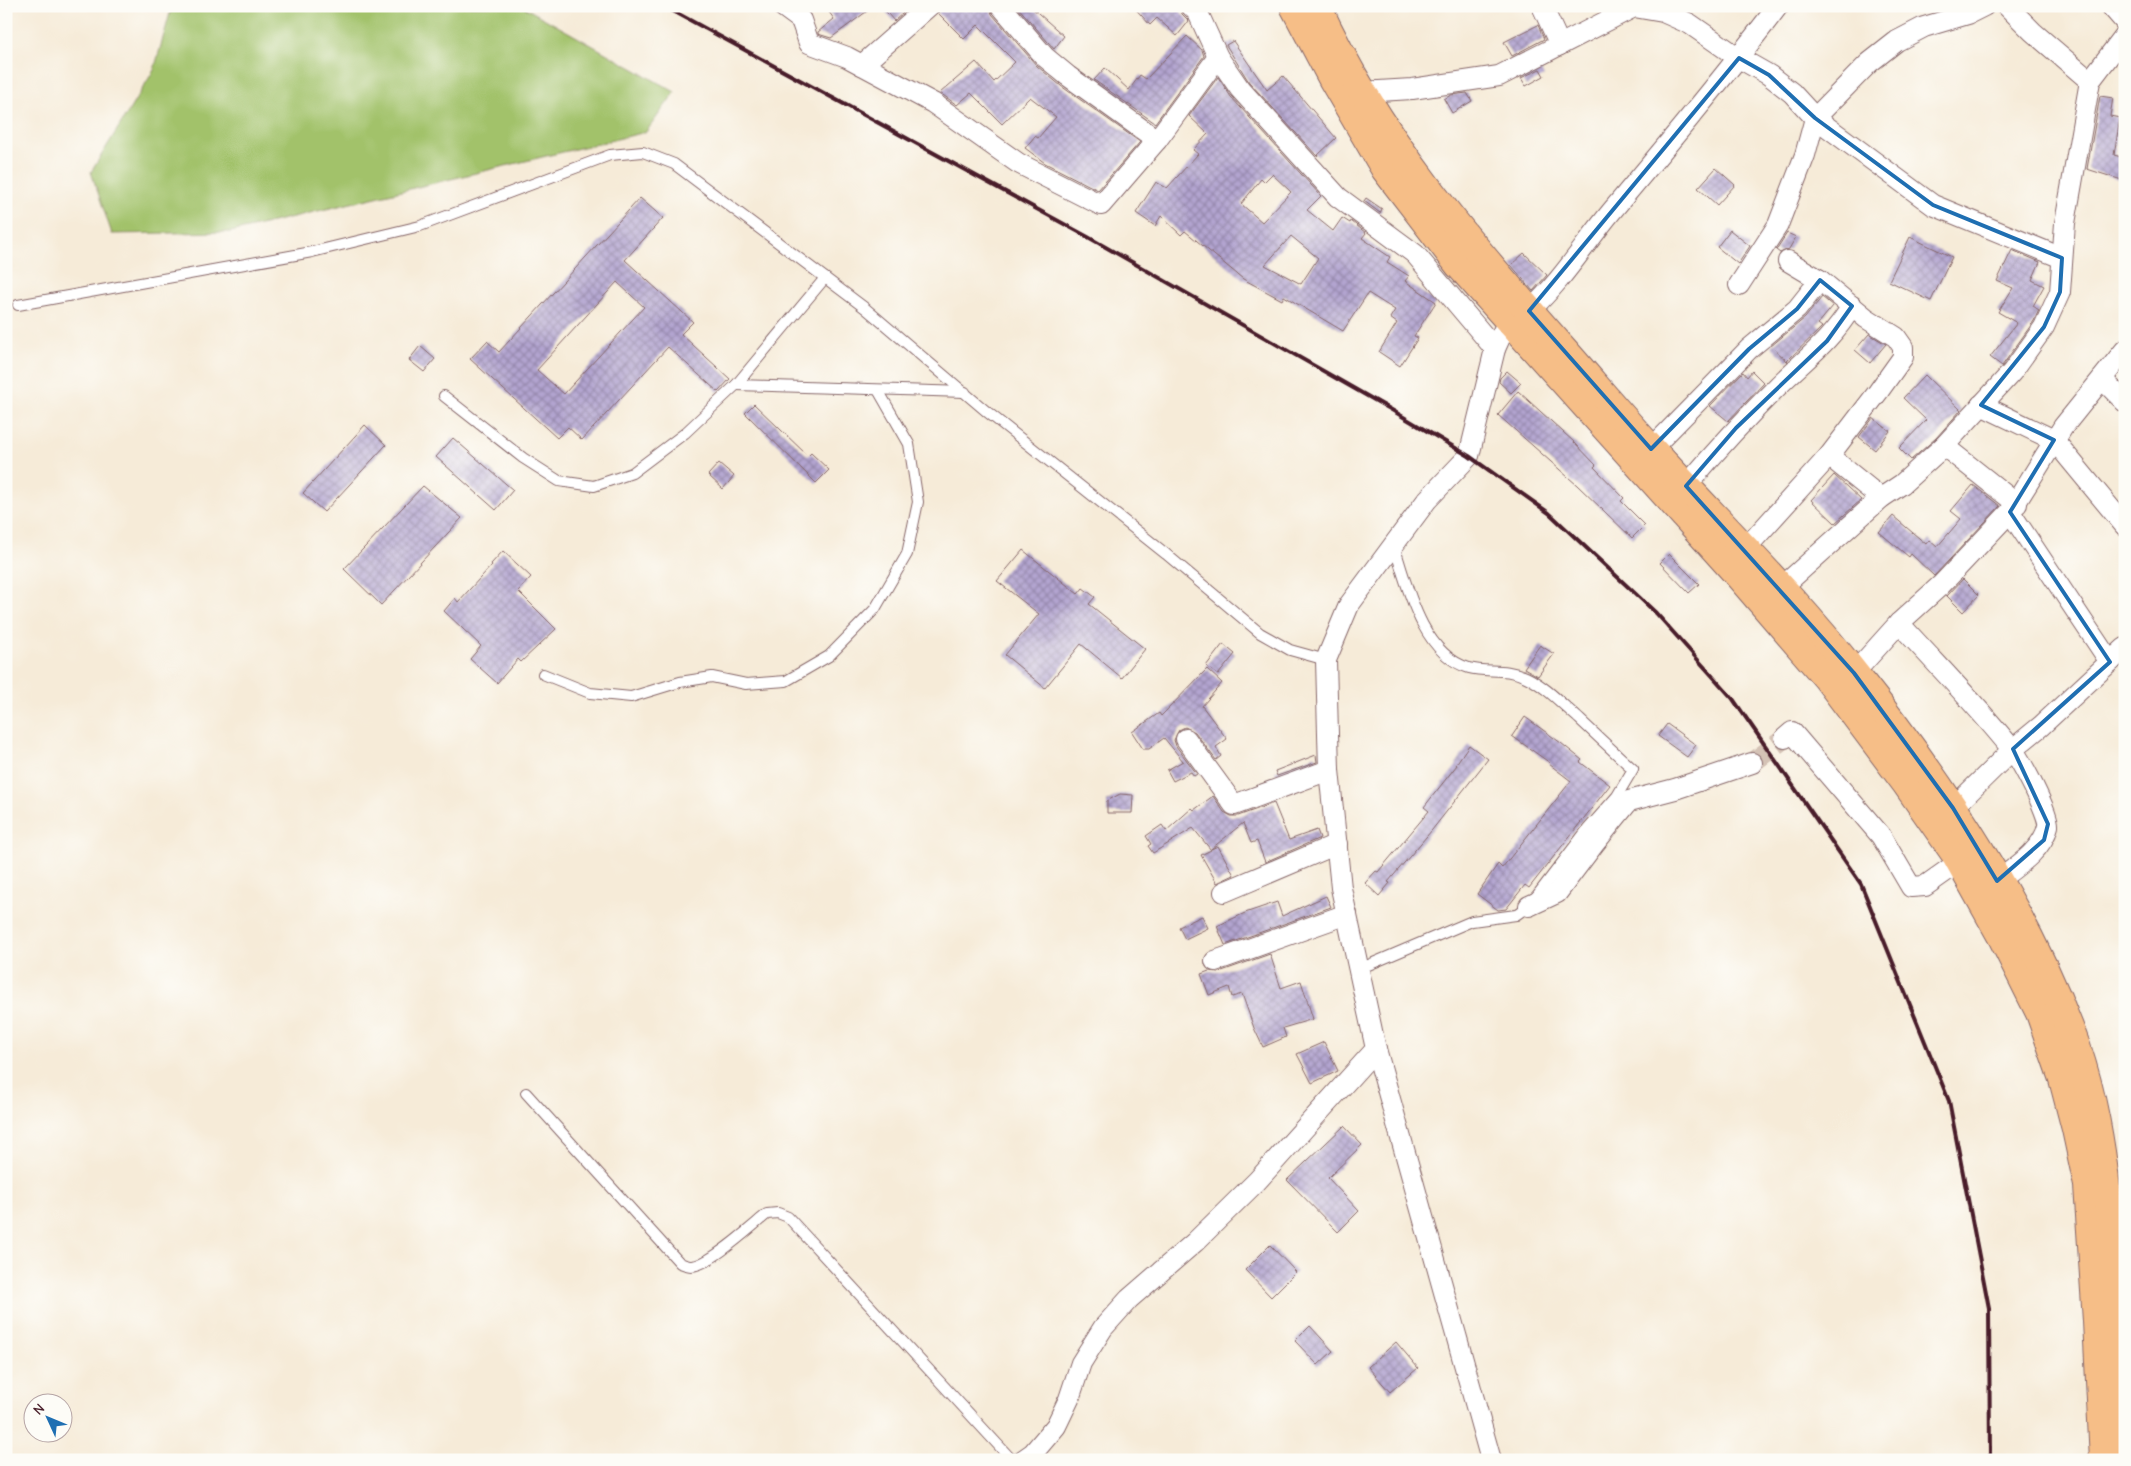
<svg xmlns="http://www.w3.org/2000/svg" width="2131" height="1466" font-family="'Comic Neue',sans-serif">
  <defs>
    <pattern id="building-cross-hatch" width="8" height="8" patternUnits="userSpaceOnUse" patternTransform="scale(1.25)"><rect width="8" height="8" fill="#b2a4d0"/><path d="M0 0l8 8M0 8l8-8" fill="none" stroke="#9385a9"/></pattern>
  </defs>
  <rect width="100%" height="100%" fill="#fdfcf7"/>
  <filter id="ink" filterUnits="userSpaceOnUse"><feTurbulence type="fractalNoise" baseFrequency=".02" numOctaves="2"/><feDisplacementMap in="SourceGraphic" scale="10" xChannelSelector="R" yChannelSelector="G"/><feConvolveMatrix kernelMatrix="1 2 1 2 8 2 1 2 1" color-interpolation-filters="sRGB"/></filter>
  <filter id="wash" filterUnits="userSpaceOnUse"><feTurbulence type="fractalNoise" baseFrequency=".0096" numOctaves="4" result="noise"/><feDisplacementMap in="SourceGraphic" scale="20" xChannelSelector="R" yChannelSelector="G"/><feGaussianBlur stdDeviation="1.12" result="paint"/><feColorMatrix in="noise" values="0 0 0 0 0 0 0 0 0 0 0 0 0 0 0 0 0 1.4 0 .05"/><feComposite in="paint" operator="in"/></filter>
  <g filter="url(#wash)">
    <rect width="100%" height="100%" fill="#f6ebd8"/>
    <path fill="#a2c26a" stroke="#76704a" d="M172,6H522L675,92L646,132L231,232L112,234L91,172L154,70Z"/>
    <g id="blocks">
      <g fill="url(#building-cross-hatch)" fill-rule="evenodd">
        <path d="M837,6H874L831,38L818,34V32L834,19L829,12Z"/>
        <path d="M881,6H911L894,21Z"/>
        <path d="M941,6H989L992,14L1037,66L1061,86L1140,142L1098,190L1045,163L1025,148L1035,136L1038,138L1056,117L1030,97L1002,124L971,93L957,105L940,93L976,62L994,82L1015,62L978,25L964,39L938,13Z"/>
        <path d="M1017,6H1030L1064,36L1054,49Z"/>
        <path d="M1133,6H1179L1182,14L1189,21L1177,36L1157,18L1150,25Z"/>
        <path d="M1538,25L1544,39L1512,56L1504,42Z"/>
        <path d="M1187,36L1202,50L1204,56L1155,123L1094,80L1105,68L1129,90L1140,75L1146,79Z"/>
        <path d="M1233,41L1267,90L1283,76L1336,138L1317,156L1249,82L1226,45Z"/>
        <path d="M1540,69L1544,76L1526,86L1521,78Z"/>
        <path d="M1218,77L1231,97L1321,196L1307,210L1333,231L1342,218L1350,223L1351,221L1366,233L1362,238L1390,257L1387,262L1409,276L1405,281L1436,302L1414,336L1418,338L1400,366L1379,352L1397,323L1390,318L1395,310L1368,293L1343,331L1284,296L1282,300L1243,279L1185,231L1181,235L1161,216L1155,226L1136,213L1156,182L1167,188L1198,154L1193,150L1208,134L1189,116ZM1272,174L1291,192L1262,222L1241,204L1261,179L1264,182ZM1291,236L1318,258L1301,284L1265,265Z"/>
        <path d="M1467,93L1472,101L1452,113L1444,99L1451,95Z"/>
        <path d="M2100,96L2113,98L2110,116L2120,118L2114,155L2125,158V181L2087,169Z"/>
        <path d="M1716,168L1735,185L1717,205L1698,188Z"/>
        <path d="M640,198L663,218L625,260L693,322L681,334L730,379L718,392L668,347L582,440L568,427L557,438L470,359L487,341L499,352ZM617,282L644,307L564,394L537,370Z"/>
        <path d="M1366,198L1382,209L1380,213L1364,201Z"/>
        <path d="M1730,230L1750,246L1738,264L1717,247Z"/>
        <path d="M1787,233L1796,237L1789,249L1780,253L1776,250Z"/>
        <path d="M1910,237L1952,257L1931,301L1889,281Z"/>
        <path d="M2012,250L2040,262L2032,280L2044,286L2033,306L2039,310L2034,321L2002,366L1990,357L2017,323L1998,312L2013,288L1997,281Z"/>
        <path d="M1524,253L1547,275L1533,291L1511,265Z"/>
        <path d="M1822,297L1833,306L1818,324L1822,327L1787,361L1771,346L1805,318Z"/>
        <path d="M1869,334L1886,344L1870,363L1855,350Z"/>
        <path d="M420,346L435,359L424,372L409,360Z"/>
        <path d="M1507,371L1521,383L1511,393L1499,382L1500,378Z"/>
        <path d="M1752,371L1764,383L1728,421L1710,406L1743,372L1747,377Z"/>
        <path d="M1925,375L1961,410L1936,438L1911,460L1899,448L1926,420L1903,398Z"/>
        <path d="M1518,391L1574,442L1596,465L1594,467L1624,498L1621,501L1645,525L1632,538L1577,485L1498,415Z"/>
        <path d="M754,404L808,456L811,453L829,470L816,483L745,413Z"/>
        <path d="M1873,418L1890,431L1875,450L1859,437Z"/>
        <path d="M365,425L386,445L324,512L303,493Z"/>
        <path d="M453,438L513,490L496,510L436,457Z"/>
        <path d="M719,463L734,476L723,489L708,475Z"/>
        <path d="M1834,475L1861,500L1835,523L1811,500Z"/>
        <path d="M1973,485L2000,506L1934,576L1911,554L1909,557L1879,532L1893,516L1926,544L1929,540L1937,547L1961,519L1951,511Z"/>
        <path d="M423,486L462,518L381,605L344,569Z"/>
        <path d="M1023,550L1078,594L1083,588L1095,597L1089,604L1145,649L1122,678L1081,644L1045,688L1005,655L1039,614L997,581Z"/>
        <path d="M503,551L531,577L518,591L556,629L521,662L518,659L497,683L470,659L481,646L444,611L455,598L458,602L492,565L491,564Z"/>
        <path d="M1669,554L1699,584L1689,593L1660,563Z"/>
        <path d="M1963,579L1979,595L1963,612L1947,596Z"/>
        <path d="M1223,644L1235,654L1218,675L1206,666Z"/>
        <path d="M1540,645L1554,654L1538,676L1524,668Z"/>
        <path d="M1207,669L1222,683L1202,706L1227,739L1216,747L1221,756L1216,760L1195,732L1185,727L1179,730L1174,740L1176,746L1197,774L1194,776L1191,772L1173,781L1167,770L1183,761L1164,738L1149,749H1143L1132,732L1159,713L1161,716Z"/>
        <path d="M1525,717L1561,743L1582,760L1580,762L1610,785L1529,888L1525,885L1506,909L1498,910L1477,894L1498,864L1502,868L1571,781L1549,764L1550,763L1512,736Z"/>
        <path d="M1667,724L1696,745L1687,757L1658,736Z"/>
        <path d="M1469,745L1488,759L1432,830L1388,882L1390,883L1379,896L1365,883L1376,871L1378,872L1429,811L1424,807L1457,765L1456,764Z"/>
        <path d="M1316,755L1317,762L1277,776L1275,771Z"/>
        <path d="M1120,794L1133,795L1132,813H1107V801Z"/>
        <path d="M1213,796L1224,812L1231,816H1238L1274,803L1289,840L1317,830L1320,838L1265,862L1257,841L1251,843L1243,823L1211,849L1218,846L1234,875L1217,883L1201,855L1211,850L1193,828L1153,853L1148,846L1151,844L1146,836L1162,825L1166,831L1192,808L1194,810Z"/>
        <path d="M1326,896L1331,907L1225,945L1217,926L1245,913L1277,902L1282,916Z"/>
        <path d="M1202,916L1208,928L1185,939L1179,927Z"/>
        <path d="M1270,954L1281,988L1301,981L1313,1019L1283,1028L1286,1037L1263,1047L1254,1028L1242,994L1232,997L1229,987L1209,995L1201,974L1209,971L1219,972Z"/>
        <path d="M1324,1042L1338,1071L1312,1083L1297,1054Z"/>
        <path d="M1344,1126L1362,1145L1328,1178L1359,1211L1338,1232L1287,1180Z"/>
        <path d="M1270,1245L1296,1272L1271,1297L1245,1270Z"/>
        <path d="M1310,1326L1333,1351L1318,1365L1295,1341Z"/>
        <path d="M1396,1342L1418,1368L1390,1392L1368,1367Z"/>
      </g>
    </g>
  </g>
  <g filter="url(#ink)">
    <use href="#blocks" fill-opacity="0" stroke="#866668" stroke-width="1"/>
    <g fill="none" stroke-linecap="round" stroke-linejoin="round">
      <path stroke="#d4c2b5" stroke-width="20" stroke-dasharray="20 10" stroke-linecap="butt" d="M1752,763L1785,738"/>
      <g stroke="#866668" stroke-width="12">
        <g id="lane">
          <path d="M18,305L312,252L420,226L610,155L643,152L674,164L865,308L986,411L1166,554L1260,633L1290,650L1326,660"/>
          <path d="M736,385L965,392"/>
          <path d="M444,396L523,458L559,481L594,486L632,473L685,433L736,385L825,278"/>
          <path d="M543,674L590,693L631,697L680,682L712,677L746,684L786,681L829,656L875,609L907,554L918,502L909,444L878,390"/>
          <path d="M1359,969L1472,921L1516,915L1529,906L1587,830L1617,796L1633,769C1614,752 1595,734 1577,717C1561,703 1545,686 1526,677C1504,667 1488,673 1469,668C1422,654 1407,586 1394,545"/>
          <path d="M526,1093L680,1263C683,1264 688,1266 691,1266C709,1266 752,1226 767,1214L778,1213L788,1217L1012,1460"/>
        </g>
      </g>
      <g stroke="#866668" stroke-width="22">
        <g id="street">
          <path d="M782,6L801,20L809,43L847,57L933,103L1018,163L1101,205L1157,140L1218,57"/>
          <path d="M1001,6L1045,57L1068,76L1157,140"/>
          <path d="M1191,6L1198,13L1218,57L1240,89L1338,197L1415,254L1495,349"/>
          <path d="M1542,6L1560,45"/>
          <path d="M2007,6L2033,32L2090,81"/>
          <path d="M2111,6L2125,22"/>
          <path d="M862,65L929,6"/>
          <path d="M1362,92L1412,89L1499,76L1634,7L1663,12L1690,24L1739,58L1769,75L1792,93L1815,118L1933,205L2062,258"/>
          <path d="M1788,261L1820,280L1866,318L1896,337L1903,347V357L1878,392L1829,456"/>
          <path d="M1739,285L1778,225L1805,155L1815,118L1869,63L1897,41L1924,27L1968,14L1984,6"/>
          <path d="M1529,311C1561,282 1584,245 1611,212C1668,144 1725,76 1778,6"/>
          <path d="M2102,379L2125,402"/>
          <path d="M1981,405L2054,440L2125,526"/>
          <path d="M1944,446L2017,504"/>
          <path d="M1651,449L1749,349L1797,309L1820,280"/>
          <path d="M1686,486C1715,452 1745,419 1777,387C1805,359 1831,341 1852,306"/>
          <path d="M2010,512L2110,662"/>
          <path d="M1745,549L1829,456L1881,498"/>
          <path d="M1781,588L1881,498L1902,484L1944,446L2012,372L2044,327L2060,292L2065,223L2090,81L2125,35"/>
          <path d="M1899,623C1936,664 1976,704 2011,748C2020,758 2050,815 2048,826C2043,850 2016,867 1997,881"/>
          <path d="M1854,673L1899,623L1941,585L2010,512L2063,427L2125,350"/>
          <path d="M1785,738L1792,732L1881,836L1911,887L1925,886L1959,862"/>
          <path d="M1186,739L1234,805L1329,770"/>
          <path d="M1953,808L2013,749L2041,726L2125,648"/>
          <path d="M1224,892L1337,844"/>
          <path d="M1529,906L1557,893L1594,844L1629,801L1675,789L1752,763"/>
          <path d="M1215,961L1347,914"/>
          <path d="M1376,1049L1491,1460"/>
          <path d="M1023,1460L1033,1453L1056,1426L1069,1399L1081,1363L1103,1328L1129,1299L1195,1242L1257,1181L1376,1049L1341,888L1329,770L1326,660L1349,605L1427,500L1469,456L1495,349L1509,318"/>
        </g>
      </g>
      <g stroke="#866668" stroke-width="30">
        <g id="highway">
          <path d="M1294,6L1333,80L1385,169L1459,265L1738,575L1827,678L1905,782L1956,855L2003,939L2040,1013L2063,1079L2076,1129L2088,1185L2097,1321L2104,1460"/>
          <path d="M1317,6C1376,136 1470,245 1565,351C1595,385 1624,420 1655,453C1722,526 1794,596 1855,674C1943,784 2029,914 2076,1046C2093,1095 2101,1146 2107,1196C2111,1233 2117,1270 2119,1307C2122,1352 2122,1397 2125,1443"/>
        </g>
      </g>
      <use href="#lane" stroke="#fff" stroke-width="10"/>
      <use href="#street" stroke="#fff" stroke-width="20"/>
      <use href="#highway" stroke="#f6be87" stroke-width="28"/>
      <path stroke="#4a1f2b" stroke-width="4" d="M664,6L1088,237L1390,409L1469,456L1549,513L1656,613L1733,699L1861,884L1949,1101L1989,1308L1990,1460"/>
    </g>
  </g>
  <path fill="none" stroke="#1f6fb2" stroke-width="4" stroke-linejoin="round" d="M1739,58L1769,75L1815,118L1933,205L2062,258L2060,292L2044,327L1981,405L2054,440L2010,512L2110,662L2013,749L2048,824L2044,840L1997,881L1953,808L1854,673L1686,486L1736,428L1827,341L1852,306L1820,280L1797,309L1749,349L1651,449L1529,311Z"/>
  <rect width="2131" height="1466" fill="none" stroke="#fdfcf7" stroke-width="25"/>
  <g transform="translate(48 1418) rotate(314)"><circle r="24" fill="#fdfcf7" stroke="#b5a4a5"/>
  <path d="M0-4L9 19L0 12L-9 19Z" fill="#1f6fb2"/>
  <text y="-8" font-size="14" font-weight="bold" text-anchor="middle" fill="#4a1f2b">N</text>
  </g>
</svg>
